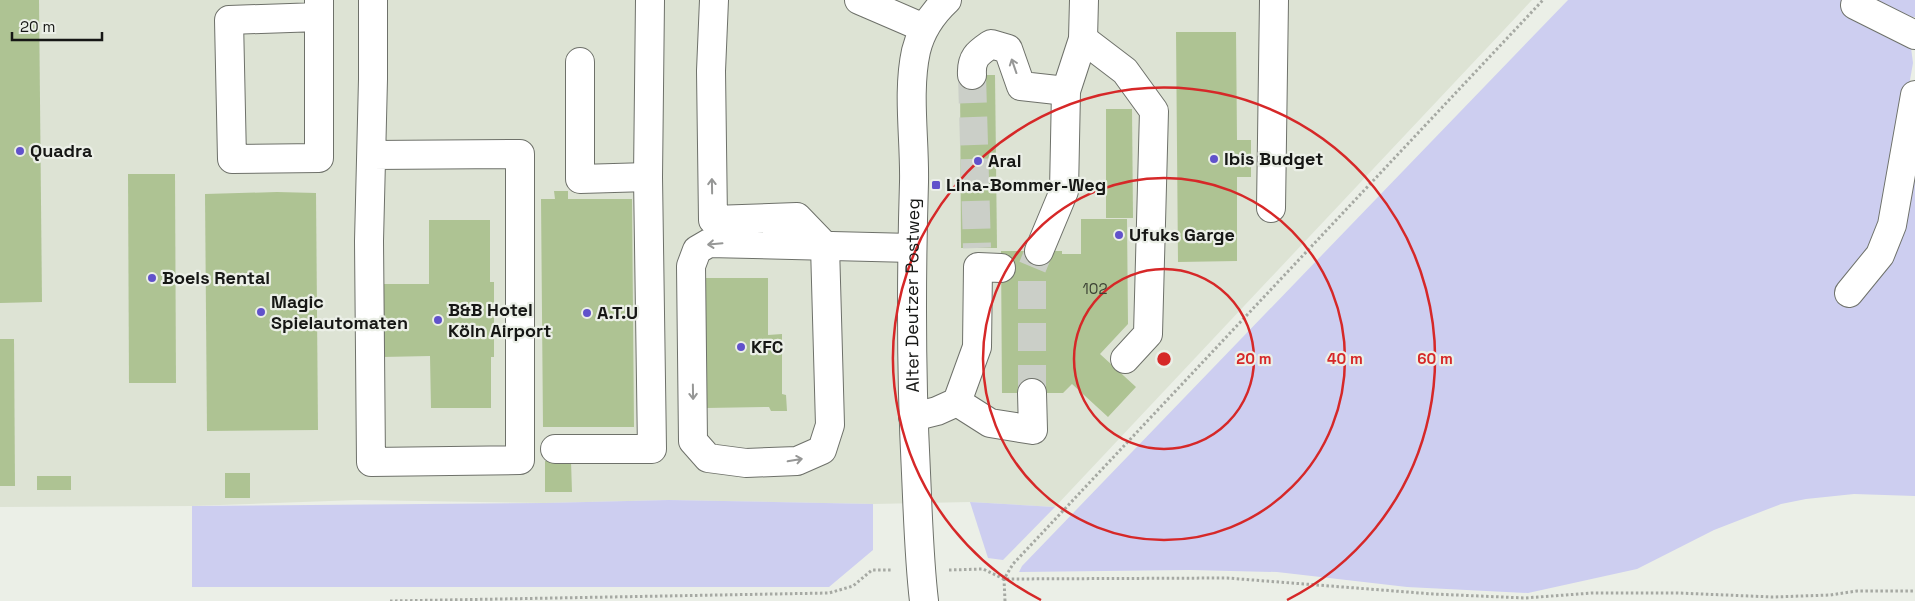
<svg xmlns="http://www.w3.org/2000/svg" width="1915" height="601" font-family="'Space Grotesk',sans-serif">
  <rect width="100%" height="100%" fill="#ebefe7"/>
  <path fill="#dde3d4" d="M0,0H1532L1055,507L970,502L873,504L669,500L545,503L358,500L192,506L0,507Z"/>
  <g fill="#cdcef0">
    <path d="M1568,0H1845L1842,2L1910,40L1913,63L1885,221L1866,257L1842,289L1855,298L1883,262L1899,235L1904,219L1915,142V496L1854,494L1806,499L1781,504L1714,530L1637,569L1528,593L1407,587L1277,572L1190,570L1019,572L1022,566Z"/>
    <path d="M1872,0H1915V17H1906Z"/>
    <path d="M669,500L873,504V550L829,587H192V506L545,503Z"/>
    <path d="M970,502L1055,507L1003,560L988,558Z"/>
  </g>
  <g fill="#aec393">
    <path d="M0,0H39L42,302L0,303Z"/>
    <path d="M1176,32H1236L1237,140H1251V177H1237V261L1178,262Z"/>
    <path d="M960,75H995L997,248H961Z"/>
    <path d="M1106,109H1132L1133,218H1106Z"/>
    <path d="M128,174H175L176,383H129Z"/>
    <path d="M554,191H568V199H632L634,427H543L541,199H555Z"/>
    <path d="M277,192L316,193L318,430L207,431L205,194Z"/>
    <path d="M1081,219H1127L1128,324L1100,354L1136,387L1108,417L1072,384L1063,393H1002L1001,251H1062V254H1081Z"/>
    <path d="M429,220H490V282H494V357H491V408H431L430,356L382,357L381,284H429Z"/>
    <path d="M703,278H768V335L782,334V394L786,395L787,411H771L769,407L706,408Z"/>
    <path d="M0,339H14L15,486H0Z"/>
    <path d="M545,461H571L572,492H545Z"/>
    <rect x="225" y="473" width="25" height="25"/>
    <rect x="37" y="476" width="34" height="14"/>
  </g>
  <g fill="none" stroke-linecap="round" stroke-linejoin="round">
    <g stroke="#cbcfc8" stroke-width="28" stroke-dasharray="28 14" stroke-linecap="butt">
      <path d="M972,75L977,248"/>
      <path d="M1032,393V268L1039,251"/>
    </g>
    <g stroke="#6e716a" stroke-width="30">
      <g id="minor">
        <path d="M319,0V158L232,159L229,20L319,17"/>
        <path d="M714,0L711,71L713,220L797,217L825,246L830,425L822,450L797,461L746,463L708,458L693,441L691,266L697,250L709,243L912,248"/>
        <path d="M859,0L924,28"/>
        <path d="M1855,5L1915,35"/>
        <path d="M1083,39L1125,71L1154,111L1148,334L1125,359"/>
        <path d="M580,62V179L648,177"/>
        <path d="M972,75C971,57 978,53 991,44L1008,49L1021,86L1066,91"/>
        <path d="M372,155L520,154V460L371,462L369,241L373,79V0"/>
        <path d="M1271,208L1274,0"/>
        <path d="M1039,251L1064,191L1066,91L1083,39L1084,0"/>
        <path d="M1849,293L1880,255L1892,225L1915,95"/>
        <path d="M957,402L990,423L1033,430L1032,393"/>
        <path d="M913,417L937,411L957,402L977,347L978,267L1001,268"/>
        <path d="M555,449H652L648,177L650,0"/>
        <path id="s1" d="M924,601C919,559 918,516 916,473C911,376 911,280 914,182C915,140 907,92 916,51C921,30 932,14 947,0"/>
      </g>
    </g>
    <g stroke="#a6a9a3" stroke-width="3" stroke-dasharray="2.5 2.5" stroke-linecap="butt">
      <path d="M949,570L983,569L1004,579L1227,578L1433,594L1525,598L1592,593H1678L1773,597L1830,595L1857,591H1915"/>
      <path d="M390,601L829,593L853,586L872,570H893"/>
      <path d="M1005,601L1004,579L1013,564L1543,0"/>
    </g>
    <use href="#minor" stroke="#fff" stroke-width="28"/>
  </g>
  <defs><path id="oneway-shaft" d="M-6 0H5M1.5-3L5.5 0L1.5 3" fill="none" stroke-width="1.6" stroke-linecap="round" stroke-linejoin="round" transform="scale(1.25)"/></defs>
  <g stroke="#969796">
    <use href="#oneway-shaft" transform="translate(1014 66) rotate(-109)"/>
    <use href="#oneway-shaft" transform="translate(712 186) rotate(-91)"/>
    <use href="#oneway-shaft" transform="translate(715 244) rotate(175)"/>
    <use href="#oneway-shaft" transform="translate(693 392) rotate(89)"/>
    <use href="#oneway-shaft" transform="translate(795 460) rotate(-10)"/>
  </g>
  <g fill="none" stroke="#d62828" stroke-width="2.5">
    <circle cx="1164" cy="359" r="90"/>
    <circle cx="1164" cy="359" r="181"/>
    <path d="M1041 600A271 271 0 1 1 1287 600"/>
  </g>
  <g fill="#6152cb" stroke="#ebefe7" stroke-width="2">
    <circle cx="20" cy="151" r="5"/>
    <circle cx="1214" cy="159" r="5"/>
    <circle cx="978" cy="161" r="5"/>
    <rect x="931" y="180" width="10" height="10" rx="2.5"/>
    <circle cx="1119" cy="235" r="5"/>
    <circle cx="152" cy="278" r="5"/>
    <circle cx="261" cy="312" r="5"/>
    <circle cx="587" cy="313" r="5"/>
    <circle cx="438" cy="320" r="5"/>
    <circle cx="741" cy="347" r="5"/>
  </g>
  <g text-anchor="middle" stroke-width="4.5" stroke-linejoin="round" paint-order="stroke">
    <g font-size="15" fill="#3c4234">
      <text x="1095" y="294">102</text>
    </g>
    <g font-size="18" font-weight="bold" fill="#161715" stroke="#ebefe7" text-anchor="start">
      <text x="30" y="157">Quadra</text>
      <text x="1224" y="165">Ibis Budget</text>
      <text x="988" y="167">Aral</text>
      <text x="946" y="191">Lina-Bommer-Weg</text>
      <text x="1129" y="241">Ufuks Garge</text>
      <text x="162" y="284">Boels Rental</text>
      <text x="271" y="308">Magic<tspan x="271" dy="21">Spielautomaten</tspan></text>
      <text x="448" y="316">B&amp;B Hotel<tspan x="448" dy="21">Köln Airport</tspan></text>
      <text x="597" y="319">A.T.U</text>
      <text x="751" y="353">KFC</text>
    </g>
    <g font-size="18" fill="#161715" stroke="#ebefe7">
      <text dy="6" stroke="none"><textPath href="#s1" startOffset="306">Alter Deutzer Postweg</textPath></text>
    </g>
  </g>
  <circle cx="1164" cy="359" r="8" fill="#d62828" stroke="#ebefe7" stroke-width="2.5"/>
  <g font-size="15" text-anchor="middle" font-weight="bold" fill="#d62828" stroke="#ebefe7" stroke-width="4.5" stroke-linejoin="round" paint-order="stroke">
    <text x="1254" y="364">20 m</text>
    <text x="1345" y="364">40 m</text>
    <text x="1435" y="364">60 m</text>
  </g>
  <path d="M12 32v8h90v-8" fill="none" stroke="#161715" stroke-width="2.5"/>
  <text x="20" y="32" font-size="15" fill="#161715" stroke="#ebefe7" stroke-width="4" paint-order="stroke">20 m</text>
</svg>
